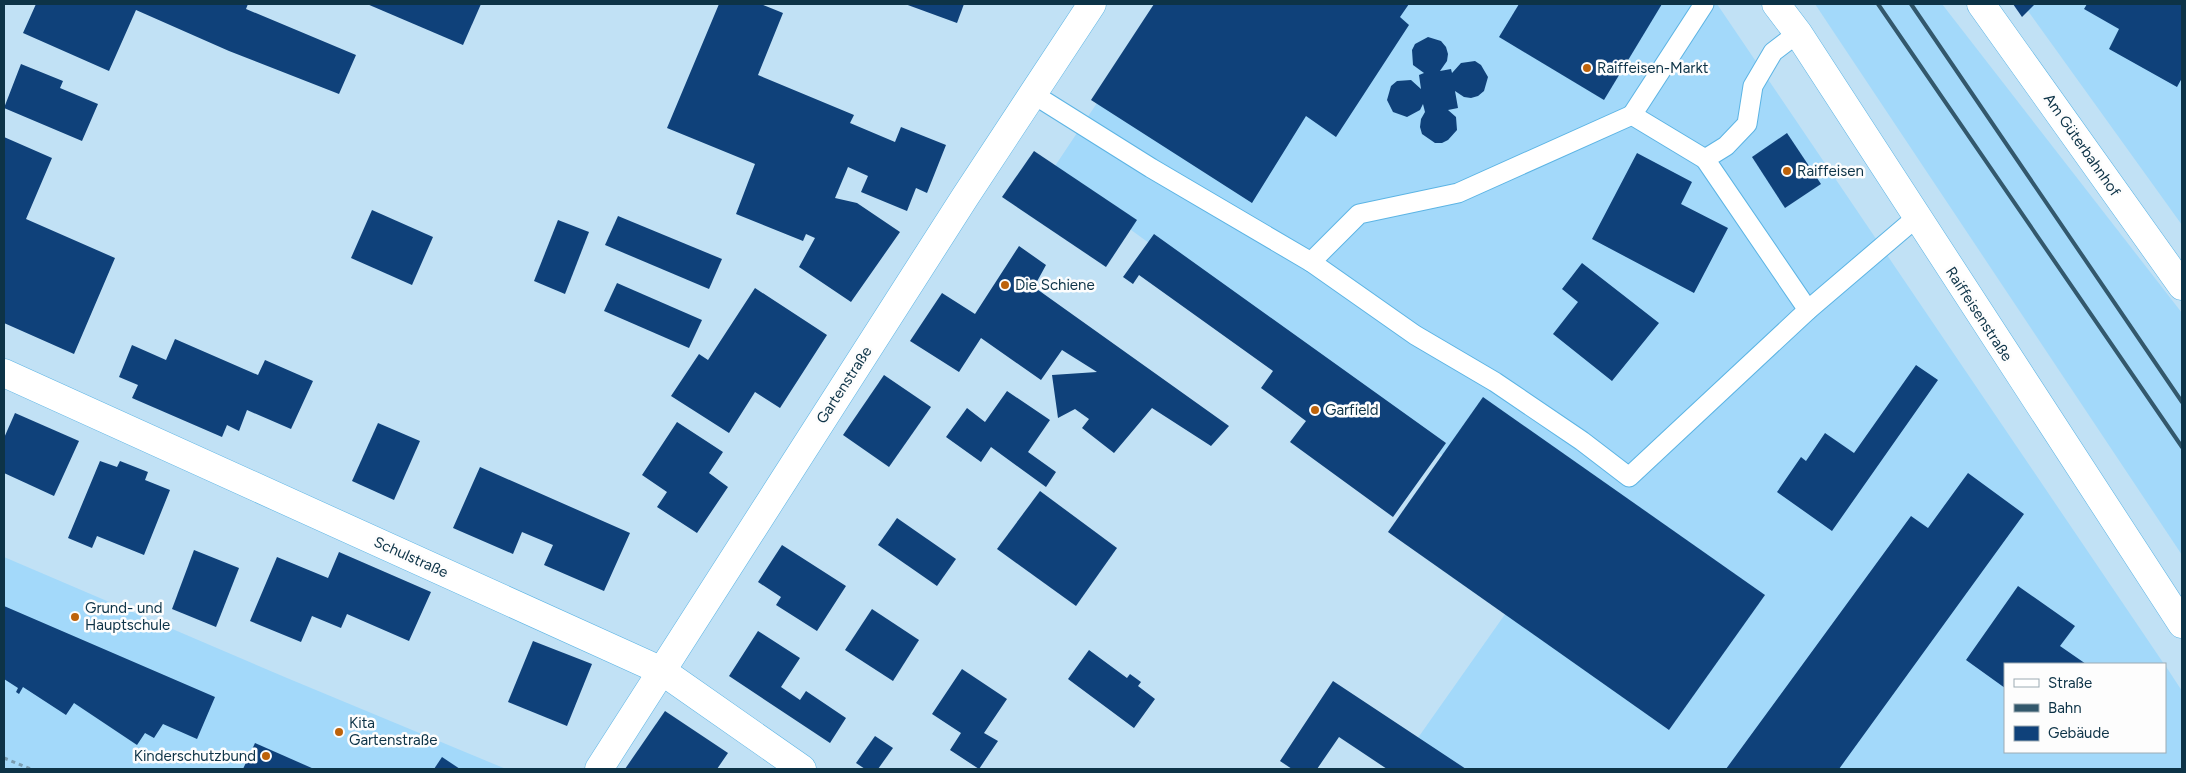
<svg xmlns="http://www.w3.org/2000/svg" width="2186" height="773" font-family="Figtree,sans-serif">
  <rect width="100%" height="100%" fill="#c1e1f5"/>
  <g fill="#a3d9fa">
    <path d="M1163,4H1717L2164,664H2005V752H2165V665L2182,691V769H1396L1558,539L1051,172Z"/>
    <path d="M1815,4H1942L2182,313V555Z"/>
    <path d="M2023,4H2182V225Z"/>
    <path d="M4,557L287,678L506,769H4Z"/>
  </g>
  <g fill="#0f417a">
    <path d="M36,4H248L246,9L356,55L339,94L229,51L136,10L109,71L23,33Z"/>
    <path d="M367,4H481L463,45Z"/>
    <path d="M719,4H761L783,13L758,75L854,115L850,123L895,142L901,127L946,145L927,193L916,188L907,211L861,192L868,176L848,167L835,198L857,203L900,232L851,302L799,267L815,238L806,234L803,241L736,214L755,164L667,128Z"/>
    <path d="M905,4H964L957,23Z"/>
    <path d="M1154,4H1409L1400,17L1409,25L1336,137L1306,116L1252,203L1091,100Z"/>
    <path d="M1519,4H1662L1604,100L1499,37Z"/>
    <path d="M2013,4H2035L2022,17Z"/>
    <path d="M2087,4H2182V78L2177,87L2109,49L2119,29L2084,9Z"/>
    <path d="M1428,37L1441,41L1446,47L1448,54L1447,61L1440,71L1451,69L1452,73L1461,63L1475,61L1481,65L1488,77L1484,91L1478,96L1471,98L1464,97L1455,91L1458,108L1448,110L1456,117L1457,130L1448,140L1442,143H1435L1422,134L1420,127L1421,119L1425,112L1423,104L1420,110L1407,117L1393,112L1387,100L1391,86L1397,81L1411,80L1421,89L1419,75L1424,73L1413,65L1412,50L1415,44Z"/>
    <path d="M21,64L63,81L60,88L98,104L82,141L4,108Z"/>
    <path d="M1787,133L1821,184L1785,208L1752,157Z"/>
    <path d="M4,137L52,158L26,219L115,258L74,354L4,323Z"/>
    <path d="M1034,151L1137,220L1106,267L1002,197Z"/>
    <path d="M1637,153L1692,182L1681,204L1728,228L1694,293L1592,239Z"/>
    <path d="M372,210L433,237L412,285L351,258Z"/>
    <path d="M618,216L722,259L709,289L605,245Z"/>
    <path d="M558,220L589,232L565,294L534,281Z"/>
    <path d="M1154,234L1446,443L1393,517L1290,442L1306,421L1261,388L1273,371L1139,275L1133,284L1123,277Z"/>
    <path d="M1019,246L1046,265L1034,287L1229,426L1211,446L1152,408L1114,453L1082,428L1089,419L1075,409L1058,418L1052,375L1097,372L1062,350L1041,380L981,338L959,372L910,341L942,293L975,314Z"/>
    <path d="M1582,263L1659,323L1612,381L1553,334L1578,302L1562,289Z"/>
    <path d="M617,283L702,320L689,348L604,311Z"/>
    <path d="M755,288L827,335L780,408L755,392L729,433L671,396L699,354L708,360Z"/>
    <path d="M175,339L258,375L265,360L313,381L291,429L247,410L239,431L227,425L222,437L132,398L138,385L119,377L132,345L166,360Z"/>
    <path d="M1916,365L1938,380L1832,531L1777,492L1801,457L1806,461L1825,433L1854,453Z"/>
    <path d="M884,375L931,407L889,467L843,435Z"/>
    <path d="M1007,391L1050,420L1028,452L1056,472L1046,487L991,447L981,462L946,437L967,408L985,422Z"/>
    <path d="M1483,397L1765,595L1669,730L1388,532Z"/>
    <path d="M15,413L79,441L54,496L4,473V438Z"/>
    <path d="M677,422L723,452L709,473L728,487L697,533L657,507L667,492L642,475Z"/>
    <path d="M378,423L420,441L394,500L352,481Z"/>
    <path d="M100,461L117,467L120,461L148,472L145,480L170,490L144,555L97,536L92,548L68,538Z"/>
    <path d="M480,467L630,533L604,591L544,565L553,545L522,532L513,554L453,528Z"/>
    <path d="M1968,473L2024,514L1839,769H1726L1911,516L1928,528Z"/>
    <path d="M1040,491L1117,548L1076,606L997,549Z"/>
    <path d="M897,518L956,559L937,586L878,545Z"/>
    <path d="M782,545L846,586L817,631L776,605L781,597L758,582Z"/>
    <path d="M194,550L239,568L216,627L172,609Z"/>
    <path d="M339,552L431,592L409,641L347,614L341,628L312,616L301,642L250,621L277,557L328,578Z"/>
    <path d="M2018,586L2075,626L2060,646L2086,664H2005V688L1966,660Z"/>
    <path d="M4,606L215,697L197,739L163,724L154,738L145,733L137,745L74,703L66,715L23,687L19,694L16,692L18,688L4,679Z"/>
    <path d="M872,609L919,640L893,681L845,650Z"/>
    <path d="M758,631L800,658L781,687L800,700L806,691L846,718L830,743L729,676Z"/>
    <path d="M533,641L592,664L567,726L508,702Z"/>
    <path d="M1089,650L1127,678L1130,674L1141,682L1138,686L1155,699L1134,728L1068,679Z"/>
    <path d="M962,669L1007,699L984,733L998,741L979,769L950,750L961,733L932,714Z"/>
    <path d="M1333,681L1466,769H1387L1339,737L1317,769H1292L1280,761Z"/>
    <path d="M665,711L728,753L717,769H625Z"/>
    <path d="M875,736L893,748L878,769H865L856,763Z"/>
    <path d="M255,743L314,769H243Z"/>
    <path d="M442,757L460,769H434Z"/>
  </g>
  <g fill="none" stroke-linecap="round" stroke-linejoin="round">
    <g stroke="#5cb4e4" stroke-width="21">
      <g id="lane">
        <path d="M1704,4L1632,115L1705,159"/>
        <path d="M1798,33L1773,52L1753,86L1747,124L1726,146L1705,159L1808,310"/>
        <path d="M1033,94L1151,168L1311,262L1415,335L1495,382L1582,441L1629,477L1808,310L1917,217"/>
        <path d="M1311,262L1359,214L1458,193L1632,115"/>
      </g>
    </g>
    <g stroke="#5cb4e4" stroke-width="29">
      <g id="street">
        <path d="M1776,4L1798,33L2182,624"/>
        <path d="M1981,4L2182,286"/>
        <path d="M4,373L662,671L802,769"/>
        <path d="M599,769L965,197L1092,4"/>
      </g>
    </g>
    <path stroke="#7a9db1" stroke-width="3" stroke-dasharray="4 4" stroke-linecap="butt" d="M4,758L31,769"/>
    <use href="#lane" stroke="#fff" stroke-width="19"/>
    <use href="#street" stroke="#fff" stroke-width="28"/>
    <g stroke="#33586c" stroke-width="4">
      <path d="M1878,4L2182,447"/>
      <path d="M1911,4L2182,402"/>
    </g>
  </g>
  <g fill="#bd620a" stroke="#fdfdfd" stroke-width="2">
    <circle cx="1587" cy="68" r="5"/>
    <circle cx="1787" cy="171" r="5"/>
    <circle cx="1005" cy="285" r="5"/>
    <circle cx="1315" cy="410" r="5"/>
    <circle cx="75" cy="617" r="5"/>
    <circle cx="339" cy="732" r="5"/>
    <circle cx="266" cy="756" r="5"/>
  </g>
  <g text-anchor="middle" stroke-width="5" stroke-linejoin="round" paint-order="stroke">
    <g font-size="15" fill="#0d3347" stroke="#fdfdfd" text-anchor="start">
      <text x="1597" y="73">Raiffeisen-Markt</text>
      <text x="1797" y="176">Raiffeisen</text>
      <text x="1015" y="290">Die Schiene</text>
      <text x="1325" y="415">Garfield</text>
      <text x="85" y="613">Grund- und<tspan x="85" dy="17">Hauptschule</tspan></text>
      <text x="349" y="728">Kita<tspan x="349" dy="17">Gartenstraße</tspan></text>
      <text x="256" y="761" text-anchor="end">Kinderschutzbund</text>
    </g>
    <g font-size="15" fill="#0d3347" stroke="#fdfdfd">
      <text transform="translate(2082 145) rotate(55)" y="5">Am Güterbahnhof</text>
      <text transform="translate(1979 314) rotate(57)" y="5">Raiffeisenstraße</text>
      <text transform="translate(844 385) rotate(-57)" y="5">Gartenstraße</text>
      <text transform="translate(411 557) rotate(24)" y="5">Schulstraße</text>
    </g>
  </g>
  <rect width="2186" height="773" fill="none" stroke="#0d3347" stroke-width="10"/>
  <rect x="2004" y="663" width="162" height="90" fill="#fdfdfd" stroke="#9dacb4"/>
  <rect x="2014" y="679" width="25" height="8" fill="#ffffff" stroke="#9dacb4"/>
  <text x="2048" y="688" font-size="15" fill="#0d3347">Straße</text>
  <rect x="2014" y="704" width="25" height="8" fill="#33586c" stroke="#9dacb4"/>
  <text x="2048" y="713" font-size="15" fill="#0d3347">Bahn</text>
  <rect x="2014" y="726" width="25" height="15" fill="#0f417a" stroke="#9dacb4"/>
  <text x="2048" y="738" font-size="15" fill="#0d3347">Gebäude</text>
</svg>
